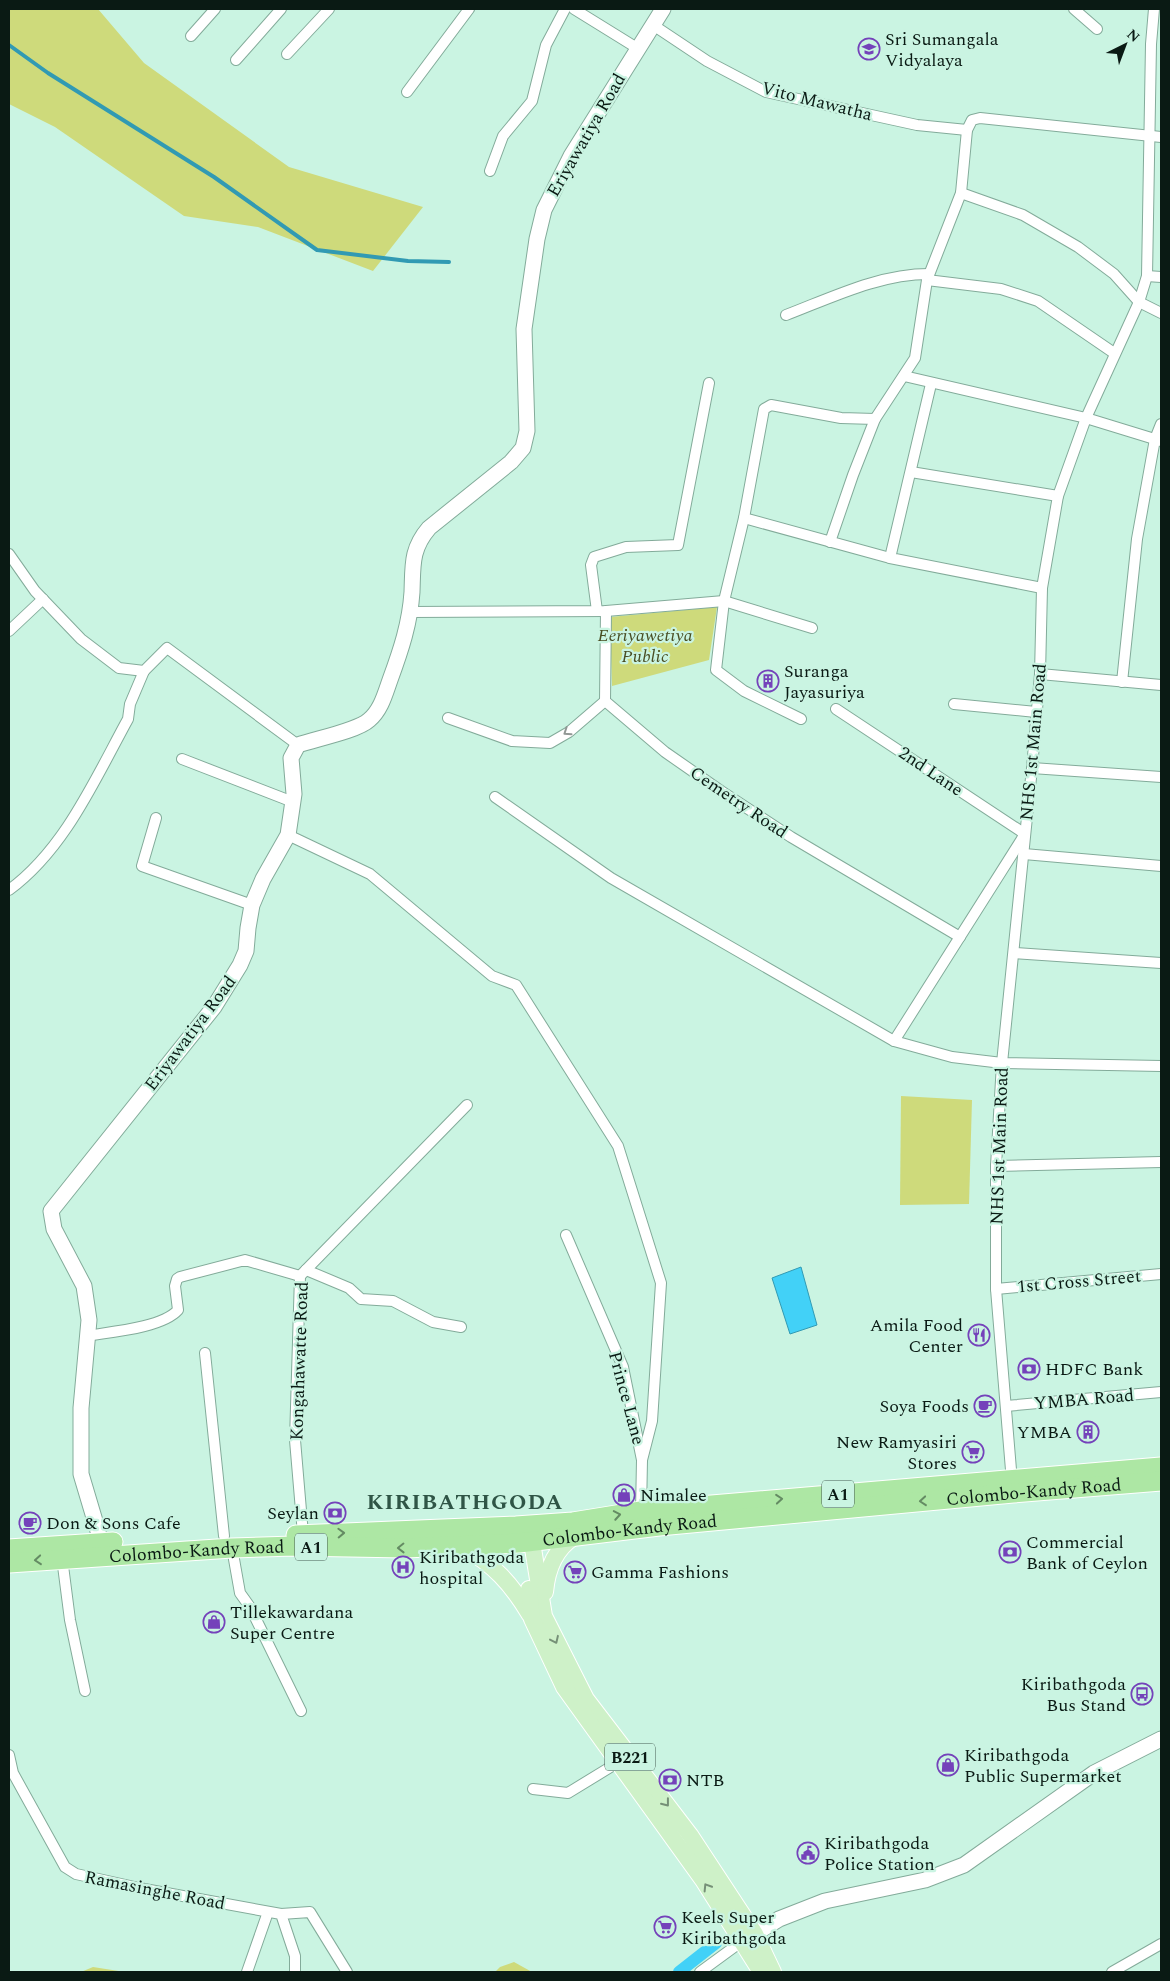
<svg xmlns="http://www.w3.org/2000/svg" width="1170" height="1981" font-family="Spectral,serif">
  <rect width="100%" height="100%" fill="#caf4e2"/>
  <g fill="#ceda7b">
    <path d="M9,9H98L144,63L289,167L423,207L373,271L258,227L184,216L55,127L9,104Z"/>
    <path d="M717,607L709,660L612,686L610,617Z"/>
    <path d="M901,1096L972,1100L969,1204L900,1205Z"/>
    <path d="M514,1962L532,1972H495L500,1967Z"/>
    <path d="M93,1967L125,1972H81Z"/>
  </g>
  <path fill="#42d1f7" stroke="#319ab3" d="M801,1267L817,1325L790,1334L772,1278Z"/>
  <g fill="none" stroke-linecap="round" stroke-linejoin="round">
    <path stroke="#319ab3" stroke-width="4" d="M9,45L48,73L214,177L317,250L408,261L449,262"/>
    <path stroke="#42d1f7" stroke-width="12" d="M679,1972L716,1943"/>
    <g stroke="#83ab9a" stroke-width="12">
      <g id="street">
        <path d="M574,9L637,48"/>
        <path d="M1074,9L1097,29"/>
        <path d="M653,25L707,61L766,92L917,125L967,130"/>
        <path d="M191,36L215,9"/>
        <path d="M287,54L329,9"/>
        <path d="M236,60L281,9"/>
        <path d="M407,92L469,9"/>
        <path d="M490,171L503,136L532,101L546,45L565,9"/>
        <path d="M961,193L1023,215L1078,247L1114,274L1139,302L1161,313"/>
        <path d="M1147,276L1161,277"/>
        <path d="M927,280L1001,289L1038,301L1114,353"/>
        <path d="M786,315C833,297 879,274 929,274"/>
        <path d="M904,376L1086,418L1161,441"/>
        <path d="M931,384L890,558L1042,588"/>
        <path d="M911,472L1058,496"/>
        <path d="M744,518L890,558"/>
        <path d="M830,542L853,475L875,419"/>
        <path d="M9,554L35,591L81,639L119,668L144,671L167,648L298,745"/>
        <path d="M597,611L591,565L594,557L626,547L678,545L709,383"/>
        <path d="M606,611L605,701L665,752L721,791L791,837L960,937"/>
        <path d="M410,612L606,611L724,601L812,628"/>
        <path d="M9,631L43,599"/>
        <path d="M1040,674L1161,685"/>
        <path d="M1122,682L1137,539L1155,439L1161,424"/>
        <path d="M954,704L1036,712"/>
        <path d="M836,709L1025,834L894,1041"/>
        <path d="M448,718L512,741L550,743L569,732L605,701"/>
        <path d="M801,719L744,691L716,670L724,601L744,518L764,409L771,405L841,418L875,419L915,358L927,280L961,193L967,130L972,120L980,118L1161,137"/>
        <path d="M182,759L293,802"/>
        <path d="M1032,768L1161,777"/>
        <path d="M495,797L611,878L894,1041L952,1057L1002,1063L1161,1066"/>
        <path d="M156,818L142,866L252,905"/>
        <path d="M288,835L370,874L492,976L516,985L618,1146L661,1283L652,1421L642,1460"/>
        <path d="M1024,854L1161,866"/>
        <path d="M9,890C65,849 95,779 128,719L130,704L144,671"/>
        <path d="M1014,953L1161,963"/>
        <path d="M996,1166L1161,1162"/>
        <path d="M566,1235L623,1367L642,1460L641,1511"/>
        <path d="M306,1270L349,1288L361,1299L393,1301L433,1322L461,1327"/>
        <path d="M996,1289L1161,1274"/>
        <path d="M86,1336C110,1332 162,1328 178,1310L175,1286L177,1279L180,1277L245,1260L300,1276"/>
        <path d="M205,1353L224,1536"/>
        <path d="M1006,1406L1161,1392"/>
        <path d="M1012,1482L996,1289V1166L1002,1063L1032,768L1040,674L1042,588L1058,496L1086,418L1139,302L1147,276L1151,44L1154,9"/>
        <path d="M303,1534L295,1440L300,1276L467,1105"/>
        <path d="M232,1548L240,1593L250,1607L301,1711"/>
        <path d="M62,1558L70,1620L85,1691"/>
        <path d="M9,1755L13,1773L65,1867L76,1874L139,1888L281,1914L295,1956V1972"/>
        <path d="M533,1789L568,1793L617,1763"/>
        <path d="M281,1914L310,1912L347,1972"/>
        <path d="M247,1972L268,1912"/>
        <path d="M700,1972L741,1942"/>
        <path d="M1112,1972L1161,1944"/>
      </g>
    </g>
    <g stroke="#83ab9a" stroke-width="17">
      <g id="secondary">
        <path d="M102,1554L98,1531L81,1474V1408L89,1320L84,1286L54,1229L51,1211L214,1007L240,965L246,951L248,928L252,905L263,879L288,835L294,794L291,758L298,745C315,739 357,731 369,720C381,710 385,694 390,680C401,650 410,623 412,592C413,565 411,549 429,528L511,462L523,448L527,431L524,329L537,239L544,210L571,156L663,9"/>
        <path d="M745,1940L779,1919L825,1901L925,1880L964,1865L1094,1773L1161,1739"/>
      </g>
    </g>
    <g stroke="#fff" stroke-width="18">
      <g id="primary">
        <path d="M530,1530L544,1616L586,1699L690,1835L755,1934L773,1972"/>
        <path d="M462,1546C494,1565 511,1583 530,1615"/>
        <path d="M529,1589L532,1619L564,1687L703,1880L761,1972"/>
        <path d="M545,1592C547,1570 555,1549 574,1537"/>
      </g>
    </g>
    <g stroke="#fff" stroke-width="21">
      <g id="highway">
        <path d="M296,1535L516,1526L573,1522L641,1511L1161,1467"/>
        <path d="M9,1549L113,1542"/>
        <path id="s1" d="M9,1563L232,1548L294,1546L405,1548L519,1543L659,1526L1013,1493L1161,1481"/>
      </g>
    </g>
    <use href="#street" stroke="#fff" stroke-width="10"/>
    <use href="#secondary" stroke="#fff" stroke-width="15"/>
    <use href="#primary" stroke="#cef1c8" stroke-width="16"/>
    <use href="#highway" stroke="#ade7a4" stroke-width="19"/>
  </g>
  <defs><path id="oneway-chevron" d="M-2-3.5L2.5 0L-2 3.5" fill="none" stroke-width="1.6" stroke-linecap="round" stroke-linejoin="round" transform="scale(1.25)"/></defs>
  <use stroke="#919895" href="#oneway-chevron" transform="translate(567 732) rotate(146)"/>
  <g stroke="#648b63">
    <use href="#oneway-chevron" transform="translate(779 1499) rotate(-5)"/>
    <use href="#oneway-chevron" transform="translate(923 1501) rotate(175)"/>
    <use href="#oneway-chevron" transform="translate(617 1515) rotate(-10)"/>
    <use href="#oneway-chevron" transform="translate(341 1533) rotate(-2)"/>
    <use href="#oneway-chevron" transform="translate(401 1548) rotate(179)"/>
    <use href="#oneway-chevron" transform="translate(38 1560) rotate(175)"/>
  </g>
  <g stroke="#769077">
    <use href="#oneway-chevron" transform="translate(555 1640) rotate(65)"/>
    <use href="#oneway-chevron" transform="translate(666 1803) rotate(52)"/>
    <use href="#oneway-chevron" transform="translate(707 1887) rotate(-122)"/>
  </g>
  <defs>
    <g id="school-ring" transform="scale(1.125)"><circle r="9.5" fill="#caf4e2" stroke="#7442ba" stroke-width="1.5"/><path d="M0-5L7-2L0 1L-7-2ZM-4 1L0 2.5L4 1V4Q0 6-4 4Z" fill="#7442ba"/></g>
    <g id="building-ring" transform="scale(1.125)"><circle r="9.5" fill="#caf4e2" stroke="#7442ba" stroke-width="1.5"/><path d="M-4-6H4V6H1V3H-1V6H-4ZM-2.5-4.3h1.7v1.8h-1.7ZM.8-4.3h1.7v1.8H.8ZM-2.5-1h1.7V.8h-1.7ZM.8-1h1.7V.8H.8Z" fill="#7442ba"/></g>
    <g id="restaurant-ring" transform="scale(1.125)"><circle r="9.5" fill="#caf4e2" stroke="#7442ba" stroke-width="1.5"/><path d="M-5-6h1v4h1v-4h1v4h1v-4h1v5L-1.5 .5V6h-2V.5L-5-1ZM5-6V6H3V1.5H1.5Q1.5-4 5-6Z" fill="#7442ba"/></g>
    <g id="bank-ring" transform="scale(1.125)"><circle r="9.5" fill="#caf4e2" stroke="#7442ba" stroke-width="1.5"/><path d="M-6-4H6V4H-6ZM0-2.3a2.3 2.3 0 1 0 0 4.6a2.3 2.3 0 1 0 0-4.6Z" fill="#7442ba"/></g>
    <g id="cafe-ring" transform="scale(1.125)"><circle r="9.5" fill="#caf4e2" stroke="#7442ba" stroke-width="1.5"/><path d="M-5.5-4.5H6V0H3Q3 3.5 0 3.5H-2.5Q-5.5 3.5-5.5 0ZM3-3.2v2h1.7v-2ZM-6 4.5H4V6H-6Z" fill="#7442ba"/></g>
    <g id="supermarket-ring" transform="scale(1.125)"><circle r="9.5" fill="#caf4e2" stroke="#7442ba" stroke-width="1.5"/><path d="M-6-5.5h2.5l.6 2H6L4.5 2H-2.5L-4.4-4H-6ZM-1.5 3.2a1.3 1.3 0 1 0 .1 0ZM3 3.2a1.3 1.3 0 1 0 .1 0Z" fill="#7442ba"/></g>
    <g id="shop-ring" transform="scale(1.125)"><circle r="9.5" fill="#caf4e2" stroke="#7442ba" stroke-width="1.5"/><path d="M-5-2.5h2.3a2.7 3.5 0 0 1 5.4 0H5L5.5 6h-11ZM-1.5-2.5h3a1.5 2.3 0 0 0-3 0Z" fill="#7442ba"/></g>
    <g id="hospital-ring" transform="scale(1.125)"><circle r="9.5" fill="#caf4e2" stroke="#7442ba" stroke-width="1.5"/><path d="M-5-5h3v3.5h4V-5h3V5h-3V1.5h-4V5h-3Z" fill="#7442ba"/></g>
    <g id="bus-ring" transform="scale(1.125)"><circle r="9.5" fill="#caf4e2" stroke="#7442ba" stroke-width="1.5"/><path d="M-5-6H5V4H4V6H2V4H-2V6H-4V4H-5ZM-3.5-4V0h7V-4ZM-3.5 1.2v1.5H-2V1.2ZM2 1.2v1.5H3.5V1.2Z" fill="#7442ba"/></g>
    <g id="civic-ring" transform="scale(1.125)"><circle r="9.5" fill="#caf4e2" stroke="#7442ba" stroke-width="1.5"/><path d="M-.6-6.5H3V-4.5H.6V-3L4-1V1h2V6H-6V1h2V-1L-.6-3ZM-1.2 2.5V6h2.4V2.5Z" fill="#7442ba"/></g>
  </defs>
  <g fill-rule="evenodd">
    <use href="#school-ring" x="869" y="49"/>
    <use href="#building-ring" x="768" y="681"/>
    <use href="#restaurant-ring" x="979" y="1335"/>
    <use href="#bank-ring" x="1029" y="1369"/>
    <use href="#cafe-ring" x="985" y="1406"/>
    <use href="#building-ring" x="1088" y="1432"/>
    <use href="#supermarket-ring" x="973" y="1452"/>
    <use href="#shop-ring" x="624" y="1495"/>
    <use href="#bank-ring" x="335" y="1513"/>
    <use href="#cafe-ring" x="30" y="1523"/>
    <use href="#bank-ring" x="1010" y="1552"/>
    <use href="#hospital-ring" x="403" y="1567"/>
    <use href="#supermarket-ring" x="575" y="1572"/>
    <use href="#shop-ring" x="214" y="1622"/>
    <use href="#bus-ring" x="1142" y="1694"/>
    <use href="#shop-ring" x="948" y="1765"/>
    <use href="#bank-ring" x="670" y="1780"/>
    <use href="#civic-ring" x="808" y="1853"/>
    <use href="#supermarket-ring" x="665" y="1927"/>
  </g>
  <g text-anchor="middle" stroke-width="4.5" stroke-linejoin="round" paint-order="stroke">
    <g fill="#caf4e2" stroke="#445b52" stroke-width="1">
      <rect x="822" y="1480.5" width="32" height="27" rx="4"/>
      <rect x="295" y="1533.5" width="32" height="27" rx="4"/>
      <rect x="605" y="1743.5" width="50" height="27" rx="4"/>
    </g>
    <g font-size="16" font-weight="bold" fill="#0a1a14">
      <text x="838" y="1500">A1</text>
      <text x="311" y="1553">A1</text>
      <text x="630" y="1763">B221</text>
    </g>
    <g font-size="18" fill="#0a1a14" stroke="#caf4e2" text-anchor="start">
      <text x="885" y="45">Sri Sumangala<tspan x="885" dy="21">Vidyalaya</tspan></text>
      <text x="784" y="677">Suranga<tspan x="784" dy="21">Jayasuriya</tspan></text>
      <text x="963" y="1331" text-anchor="end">Amila Food<tspan x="963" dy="21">Center</tspan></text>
      <text x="1045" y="1375">HDFC Bank</text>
      <text x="969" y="1412" text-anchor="end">Soya Foods</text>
      <text x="1072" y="1438" text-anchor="end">YMBA</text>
      <text x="957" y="1448" text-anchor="end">New Ramyasiri<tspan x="957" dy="21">Stores</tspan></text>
      <text x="640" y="1501">Nimalee</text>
      <text x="319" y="1519" text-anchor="end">Seylan</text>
      <text x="46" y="1529">Don &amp; Sons Cafe</text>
      <text x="1026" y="1548">Commercial<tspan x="1026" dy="21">Bank of Ceylon</tspan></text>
      <text x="419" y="1563">Kiribathgoda<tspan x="419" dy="21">hospital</tspan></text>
      <text x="591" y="1578">Gamma Fashions</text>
      <text x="230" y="1618">Tillekawardana<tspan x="230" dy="21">Super Centre</tspan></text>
      <text x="1126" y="1690" text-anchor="end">Kiribathgoda<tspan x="1126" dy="21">Bus Stand</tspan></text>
      <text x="964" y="1761">Kiribathgoda<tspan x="964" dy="21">Public Supermarket</tspan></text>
      <text x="686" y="1786">NTB</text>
      <text x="824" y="1849">Kiribathgoda<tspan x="824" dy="21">Police Station</tspan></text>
      <text x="681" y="1923">Keels Super<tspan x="681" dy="21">Kiribathgoda</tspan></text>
    </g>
    <g font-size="18" fill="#0a1a14" stroke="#caf4e2">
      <text transform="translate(817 101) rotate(14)" y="6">Vito Mawatha</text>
      <text transform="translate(586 135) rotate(-60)" y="6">Eriyawatiya Road</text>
      <text transform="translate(1033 742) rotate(-85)" y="6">NHS 1st Main Road</text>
      <text transform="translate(931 771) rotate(34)" y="6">2nd Lane</text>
      <text transform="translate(739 802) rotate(34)" y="6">Cemetry Road</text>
      <text transform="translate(190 1033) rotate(-53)" y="6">Eriyawatiya Road</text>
      <text transform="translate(999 1146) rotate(-88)" y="6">NHS 1st Main Road</text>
      <text transform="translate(1079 1281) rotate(-5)" y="6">1st Cross Street</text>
      <text transform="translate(299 1361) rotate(-88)" y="6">Kongahawatte Road</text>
      <text transform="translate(627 1398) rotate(75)" y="6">Prince Lane</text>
      <text transform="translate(1084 1399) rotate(-5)" y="6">YMBA Road</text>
      <text dy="6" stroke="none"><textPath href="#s1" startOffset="1028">Colombo-Kandy Road</textPath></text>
      <text dy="6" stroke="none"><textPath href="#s1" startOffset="622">Colombo-Kandy Road</textPath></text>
      <text dy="6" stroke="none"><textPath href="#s1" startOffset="188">Colombo-Kandy Road</textPath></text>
      <text transform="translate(155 1890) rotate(11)" y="6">Ramasinghe Road</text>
    </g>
    <g font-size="18" font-style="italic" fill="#494e23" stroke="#caf4e2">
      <text x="645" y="641">Eeriyawetiya<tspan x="645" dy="21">Public</tspan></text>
    </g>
    <g font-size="22" font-weight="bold" letter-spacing="1" fill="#2f5546" stroke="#caf4e2">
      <text x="465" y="1509">KIRIBATHGODA</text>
    </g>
  </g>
  <rect width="1170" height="1981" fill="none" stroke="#0a1a14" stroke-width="20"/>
  <g transform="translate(1125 45) rotate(42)" stroke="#caf4e2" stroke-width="4" paint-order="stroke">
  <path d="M0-4L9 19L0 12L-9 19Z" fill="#0a1a14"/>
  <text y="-8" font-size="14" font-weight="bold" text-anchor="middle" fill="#0a1a14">N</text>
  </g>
</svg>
